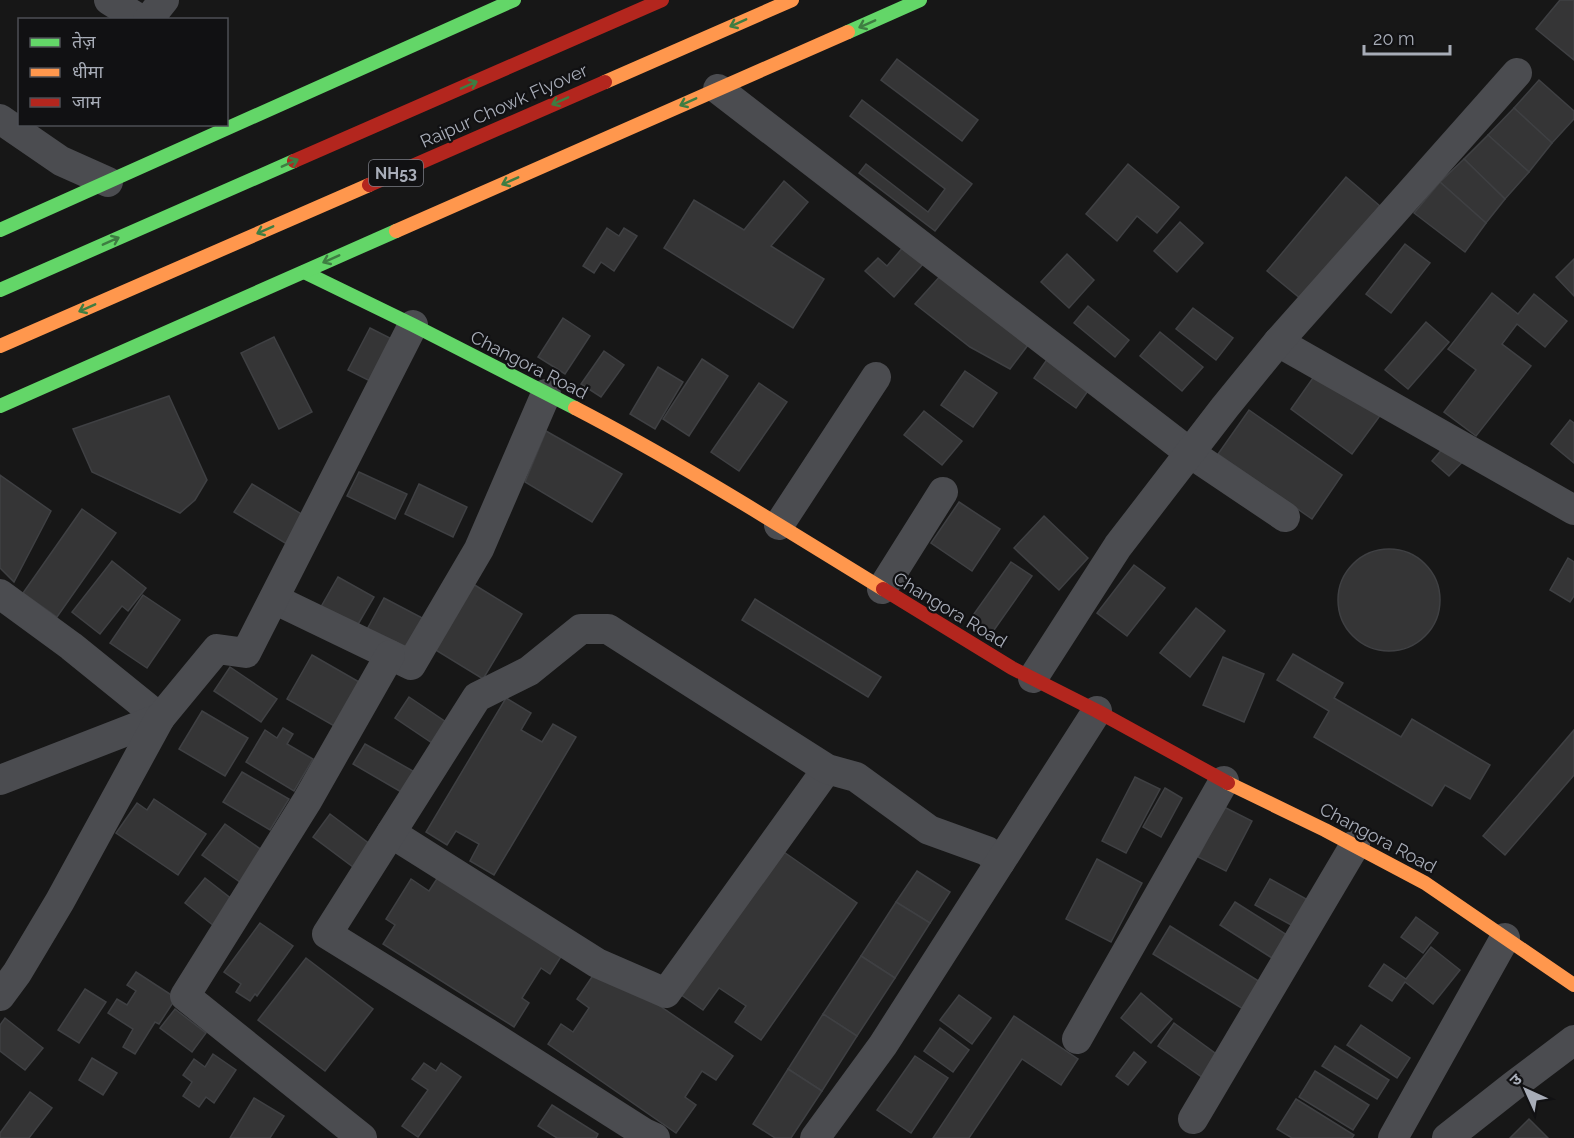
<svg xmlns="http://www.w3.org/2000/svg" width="1574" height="1138" font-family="Raleway,'Noto Sans Devanagari',sans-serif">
  <rect width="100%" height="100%" fill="#171717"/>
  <g fill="#353536" stroke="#3f4043" stroke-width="1.5">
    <path d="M1560,0H1574V60L1536,29Z"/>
    <path d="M897,59L978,120L962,141L881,80Z"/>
    <path d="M1539,80L1574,111V119L1552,143L1514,108Z"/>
    <path d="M862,100L972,184L935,231L859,173L866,164L928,212L945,189L850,116Z"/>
    <path d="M1514,108L1552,143L1529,172L1488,135Z"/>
    <path d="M1488,135L1529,172L1505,199L1464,159Z"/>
    <path d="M1464,159L1505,199L1486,223L1440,182Z"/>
    <path d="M1128,164L1179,207L1157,233L1137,216L1117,241L1086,214Z"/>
    <path d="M1346,177L1380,206L1301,299L1267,271Z"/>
    <path d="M784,181L808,202L771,246L824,279L793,328L664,248L694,200L744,230Z"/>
    <path d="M1440,182L1486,223L1465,252L1414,213Z"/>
    <path d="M1180,222L1203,243L1177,272L1154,251Z"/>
    <path d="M607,228L619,236L624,228L637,236L614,271L601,262L594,273L583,266Z"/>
    <path d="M1405,244L1430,263L1391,313L1366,294Z"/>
    <path d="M904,246L923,264L894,297L865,271L878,258L887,266Z"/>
    <path d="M1067,254L1094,280L1069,308L1041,282Z"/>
    <path d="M1574,259V296L1556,277Z"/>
    <path d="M942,274L1028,345L1010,369L970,347L915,304Z"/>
    <path d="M1492,293L1518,314L1534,294L1567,321L1545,347L1517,324L1502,344L1531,366L1476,436L1444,412L1476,370L1448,349Z"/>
    <path d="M1088,306L1129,340L1115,357L1074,323Z"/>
    <path d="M1193,308L1233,338L1216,360L1176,329Z"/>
    <path d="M563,318L590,336L565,374L538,357Z"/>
    <path d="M1426,322L1449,342L1408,389L1385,370Z"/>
    <path d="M370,328L392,339L370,381L348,370Z"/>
    <path d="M1160,332L1203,367L1182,391L1140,356Z"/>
    <path d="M274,337L312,412L279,429L241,353Z"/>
    <path d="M604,351L624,365L601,397L581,384Z"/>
    <path d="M1048,358L1090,388L1076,408L1034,378Z"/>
    <path d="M702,359L728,376L689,436L663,419Z"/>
    <path d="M658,367L683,382L655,429L630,414Z"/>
    <path d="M1320,368L1382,413L1352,454L1291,409Z"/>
    <path d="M965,371L997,393L973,427L941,405Z"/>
    <path d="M759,383L787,402L739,471L711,452Z"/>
    <path d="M169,396L207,480L195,500L180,513L92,472L73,429Z"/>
    <path d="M1249,410L1342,475L1312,519L1218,454Z"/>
    <path d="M924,411L962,441L942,465L904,435Z"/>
    <path d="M1570,420L1574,423V463L1551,444Z"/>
    <path d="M546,431L622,474L592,522L525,482Z"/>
    <path d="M1450,440L1468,456L1449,476L1432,461Z"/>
    <path d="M359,472L407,494L395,519L347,496Z"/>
    <path d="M0,475L51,511L14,582L0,568Z"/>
    <path d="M252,484L308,518L290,546L234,512Z"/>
    <path d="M419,484L467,507L453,537L405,514Z"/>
    <path d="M959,502L1000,529L972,571L931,543Z"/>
    <path d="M82,509L116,533L57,617L23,593Z"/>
    <path d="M1044,516L1088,558L1059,590L1014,548Z"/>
    <circle cx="1389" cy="600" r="51"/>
    <path d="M1568,558L1574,562V596L1570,602L1550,590Z"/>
    <path d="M112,561L146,588L128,611L122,606L100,634L72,612Z"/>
    <path d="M1011,562L1032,576L992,633L971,618Z"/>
    <path d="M1134,565L1165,588L1127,636L1097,613Z"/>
    <path d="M338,577L374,597L353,633L318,612Z"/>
    <path d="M473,584L522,614L483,679L434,649Z"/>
    <path d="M143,595L180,620L147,668L110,643Z"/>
    <path d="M384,598L430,622L410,660L364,635Z"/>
    <path d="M755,599L881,677L868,697L742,620Z"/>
    <path d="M1196,608L1225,631L1190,677L1160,653Z"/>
    <path d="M1293,654L1343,683L1334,698L1401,737L1412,719L1490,765L1470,799L1445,785L1432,806L1314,737L1329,711L1277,680Z"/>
    <path d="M312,655L361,683L336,727L287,699Z"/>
    <path d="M1223,657L1264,674L1244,722L1203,705Z"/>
    <path d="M230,667L277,699L261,722L214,691Z"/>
    <path d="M409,697L449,724L435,745L395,718Z"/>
    <path d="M506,698L531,713L521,730L542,742L553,724L576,737L494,875L470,861L479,844L456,831L447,845L426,832Z"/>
    <path d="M202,711L248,738L225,776L179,749Z"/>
    <path d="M283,728L293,734L287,744L313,759L294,791L246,762L265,730L277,738Z"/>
    <path d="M1574,730V775L1505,855L1483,836Z"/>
    <path d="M365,744L420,775L408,796L353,764Z"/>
    <path d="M242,772L289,799L270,830L223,802Z"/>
    <path d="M1135,777L1160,789L1126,853L1102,841Z"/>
    <path d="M1165,788L1182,798L1161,837L1143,827Z"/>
    <path d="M154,799L206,834L178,875L116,833L137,803L147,810Z"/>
    <path d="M1224,807L1252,821L1226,871L1198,857Z"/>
    <path d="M330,814L375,848L357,870L313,837Z"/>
    <path d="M225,824L266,853L244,885L202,855Z"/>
    <path d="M781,850L857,903L761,1040L735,1022L746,1006L719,988L703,1010L680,994Z"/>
    <path d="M1097,859L1142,883L1111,942L1066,919Z"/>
    <path d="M444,868L567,947L550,974L541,968L522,998L529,1003L514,1027L383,944L395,925L386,919L411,879L429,891Z"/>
    <path d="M917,871L950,892L930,923L896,902Z"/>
    <path d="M205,878L233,900L214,926L185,903Z"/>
    <path d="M1270,879L1308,900L1293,926L1255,905Z"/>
    <path d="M896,902L930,923L895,978L861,956Z"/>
    <path d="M1235,902L1287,935L1272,958L1220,925Z"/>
    <path d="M1416,917L1438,933L1423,953L1401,937Z"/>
    <path d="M260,923L293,946L257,996L255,994L250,1001L236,992L241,984L224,972Z"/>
    <path d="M1170,926L1265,985L1248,1012L1153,954Z"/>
    <path d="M1431,947L1460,970L1433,1004L1405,982L1392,1001L1369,986L1384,964L1406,979Z"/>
    <path d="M861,956L895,978L857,1036L823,1014Z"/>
    <path d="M306,958L373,1009L325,1071L258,1020Z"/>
    <path d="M600,965L733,1056L716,1080L702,1071L685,1097L696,1105L676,1133L548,1044L561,1024L573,1032L589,1008L577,999Z"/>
    <path d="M136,972L176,998L159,1024L155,1022L135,1054L123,1047L133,1029L108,1013L117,999L127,1005L136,991L127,985Z"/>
    <path d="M85,989L106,1002L79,1043L58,1030Z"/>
    <path d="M1141,993L1172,1019L1151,1043L1121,1018Z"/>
    <path d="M959,995L991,1018L972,1044L940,1020Z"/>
    <path d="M175,1009L206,1033L192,1052L160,1028Z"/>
    <path d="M823,1014L857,1036L822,1091L788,1069Z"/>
    <path d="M1014,1016L1078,1059L1061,1085L1022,1059L969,1138H933Z"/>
    <path d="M5,1018L43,1048L25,1070L0,1051V1025Z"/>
    <path d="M1174,1023L1219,1056L1203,1078L1158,1046Z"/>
    <path d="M1361,1025L1410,1058L1397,1078L1347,1045Z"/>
    <path d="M940,1028L969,1050L953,1072L924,1051Z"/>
    <path d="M1335,1046L1389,1080L1377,1099L1322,1066Z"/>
    <path d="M1134,1052L1146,1062L1128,1085L1116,1076Z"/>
    <path d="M213,1054L236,1070L214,1103L206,1097L199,1107L183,1096L192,1082L183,1075L194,1059L205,1067Z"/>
    <path d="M915,1056L948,1078L911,1133L877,1110Z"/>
    <path d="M92,1058L117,1073L103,1095L79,1080Z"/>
    <path d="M424,1063L436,1071L441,1063L461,1077L418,1137L402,1126L428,1090L412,1079Z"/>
    <path d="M788,1069L822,1091L791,1138H775L753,1124Z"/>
    <path d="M1315,1071L1369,1105L1353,1130L1299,1097Z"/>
    <path d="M30,1092L52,1108L29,1138H0V1133Z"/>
    <path d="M254,1098L284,1116L270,1138H230Z"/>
    <path d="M1296,1099L1354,1135L1352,1138H1292L1277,1129Z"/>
    <path d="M552,1105L598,1134L596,1138H557L538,1126Z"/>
    <path d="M1529,1119L1548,1138H1510Z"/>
  </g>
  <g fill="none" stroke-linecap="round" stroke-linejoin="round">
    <g stroke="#4b4c50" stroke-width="30">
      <path d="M109,0L141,20"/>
      <path d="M148,20L164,0"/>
      <path d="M718,89L1190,453L1285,517"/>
      <path d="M0,119L61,161L108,182"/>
      <path d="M1278,342L1574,510"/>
      <path d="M779,525L876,377"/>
      <path d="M882,589L943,492"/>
      <path d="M0,594L71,646L160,718"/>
      <path d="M274,599L411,665L479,549L546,394"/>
      <path d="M1033,678L1118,546L1225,407L1278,342L1517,73"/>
      <path d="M0,780L160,718"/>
      <path d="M391,833L597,963L666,993L827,769"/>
      <path d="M0,996L17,973L60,901L160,718L217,649L246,653L413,325"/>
      <path d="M1077,1039L1224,781"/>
      <path d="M1193,1119L1355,845"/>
      <path d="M362,1138L185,996L307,801L390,655"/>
      <path d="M655,1138L644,1133L487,1033L327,934L477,697L529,671L581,629H608L827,769L856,777L929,830L987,851L1000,862"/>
      <path d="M815,1138L883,1045L1097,711"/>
      <path d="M1393,1138L1505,938"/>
      <path d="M1447,1138L1513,1086L1574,1040"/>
    </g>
    <g stroke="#63d668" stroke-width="14">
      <path d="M848,32L920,0"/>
      <path d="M0,230L514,0"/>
      <path d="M304,272L413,325L575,408"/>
      <path d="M0,290L294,161"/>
      <path d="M0,406L396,231"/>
    </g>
    <g stroke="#ff974d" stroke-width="14">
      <path d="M605,82L792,0"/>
      <path d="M396,231L848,32"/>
      <path d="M0,346L369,185"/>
      <path d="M575,408C681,463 782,527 883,589"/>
      <path d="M1228,783L1325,830L1425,883L1574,985"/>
    </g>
    <g stroke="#b3261e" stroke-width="14">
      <path d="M294,161L662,0"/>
      <path d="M369,185L605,82"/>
      <path d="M883,589L1012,668L1097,711L1228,783"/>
    </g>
  </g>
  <defs><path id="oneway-shaft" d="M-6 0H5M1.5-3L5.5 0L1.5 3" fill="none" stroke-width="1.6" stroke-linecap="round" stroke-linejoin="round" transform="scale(1.5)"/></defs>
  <g stroke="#3e7d42">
    <use href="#oneway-shaft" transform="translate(738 23) rotate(156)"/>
    <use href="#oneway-shaft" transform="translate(867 24) rotate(156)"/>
    <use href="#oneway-shaft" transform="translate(469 85) rotate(-24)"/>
    <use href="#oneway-shaft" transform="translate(560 101) rotate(156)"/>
    <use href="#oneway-shaft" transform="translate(688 102) rotate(156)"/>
    <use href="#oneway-shaft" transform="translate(290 163) rotate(-24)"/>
    <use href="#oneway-shaft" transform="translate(510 181) rotate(156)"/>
    <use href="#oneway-shaft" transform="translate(265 230) rotate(156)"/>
    <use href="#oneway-shaft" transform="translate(111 241) rotate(-24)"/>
    <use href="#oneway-shaft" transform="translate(331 259) rotate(156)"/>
    <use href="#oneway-shaft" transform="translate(87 308) rotate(156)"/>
  </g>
  <g text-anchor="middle" stroke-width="4.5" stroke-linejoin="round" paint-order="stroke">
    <rect fill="#111113" stroke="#7b7e86" stroke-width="1.5" x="369" y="160" width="54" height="26" rx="4.5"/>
    <g font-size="16" font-weight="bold" fill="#a8adb8">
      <text x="396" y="179">NH53</text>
    </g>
    <g font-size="18" fill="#a8adb8" stroke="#111113">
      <text transform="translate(504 106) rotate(-24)" y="6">Raipur Chowk Flyover</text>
      <text transform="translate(529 365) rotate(27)" y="6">Changora Road</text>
      <text transform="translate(950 610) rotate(31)" y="6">Changora Road</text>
      <text transform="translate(1378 838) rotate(28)" y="6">Changora Road</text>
    </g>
  </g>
  <rect x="18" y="18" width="210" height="108" fill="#111113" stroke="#4d4f55" stroke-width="1.5"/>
  <rect x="30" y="38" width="30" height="9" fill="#63d668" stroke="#4d4f55" stroke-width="1.5"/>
  <text x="72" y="48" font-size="18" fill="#a8adb8">तेज़</text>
  <rect x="30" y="68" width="30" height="9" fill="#ff974d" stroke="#4d4f55" stroke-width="1.5"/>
  <text x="72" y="78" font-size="18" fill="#a8adb8">धीमा</text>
  <rect x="30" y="98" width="30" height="9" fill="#b3261e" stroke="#4d4f55" stroke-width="1.5"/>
  <text x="72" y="108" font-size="18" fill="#a8adb8">जाम</text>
  <g transform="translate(1526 1090) rotate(315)" stroke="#111113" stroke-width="4.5" paint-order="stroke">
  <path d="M0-4.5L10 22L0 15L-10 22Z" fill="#a8adb8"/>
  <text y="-9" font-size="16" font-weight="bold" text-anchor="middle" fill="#a8adb8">उ</text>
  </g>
  <path d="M1364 45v9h86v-9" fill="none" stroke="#a8adb8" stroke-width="3"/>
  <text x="1373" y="45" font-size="18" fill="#a8adb8" stroke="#111113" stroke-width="4.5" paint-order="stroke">20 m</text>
</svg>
